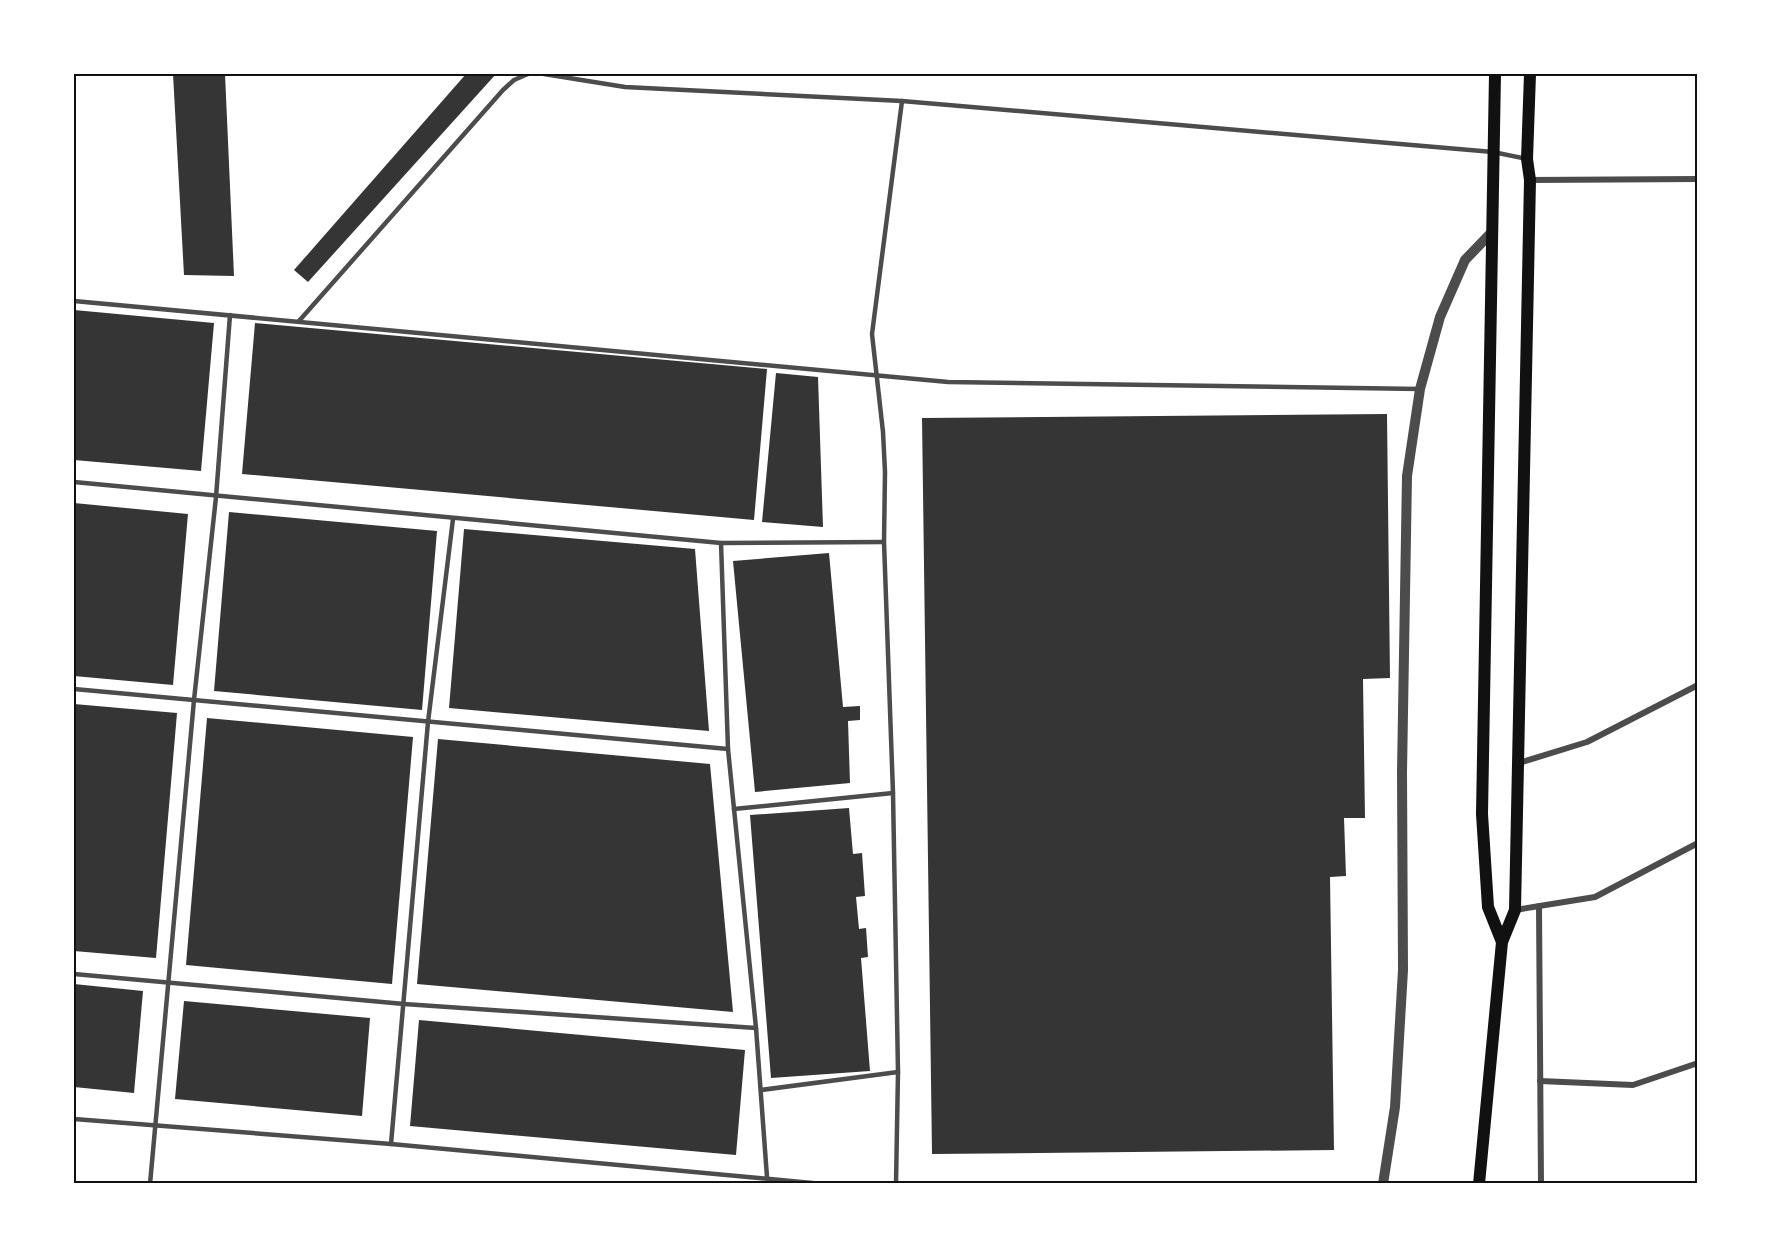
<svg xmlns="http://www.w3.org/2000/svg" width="1771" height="1257" font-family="'IBM Plex Sans',sans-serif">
  <rect width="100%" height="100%" fill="#fff"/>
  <g fill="#353535">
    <path d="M173,74H225L234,276L184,275Z"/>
    <path d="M466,74H496L308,282L294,270Z"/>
    <path d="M74,310L214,323L201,471L74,460Z"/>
    <path d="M255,323L767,369L754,520L242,474Z"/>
    <path d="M776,373L818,377L823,527L762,522Z"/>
    <path d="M1387,414L1390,678L1363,679L1365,818H1344L1346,876L1330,877L1334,1150L932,1154L922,418Z"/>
    <path d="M74,503L188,514L173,685L74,676Z"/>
    <path d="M229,512L437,531L422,710L214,691Z"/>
    <path d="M464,529L695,549L709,731L449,708Z"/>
    <path d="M829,553L843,707L860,706V720L848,721L850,783L755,792L733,561Z"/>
    <path d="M74,704L177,713L156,958L74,951Z"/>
    <path d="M207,718L413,737L392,984L186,965Z"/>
    <path d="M438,739L710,764L733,1012L417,984Z"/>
    <path d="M849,808L853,854L862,853L865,896L856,897L859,929L866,928L868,957L861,958L870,1071L771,1078L750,815Z"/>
    <path d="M74,984L143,991L134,1093L74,1087Z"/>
    <path d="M184,1001L370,1018L362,1116L175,1099Z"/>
    <path d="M419,1020L745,1050L736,1155L410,1126Z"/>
  </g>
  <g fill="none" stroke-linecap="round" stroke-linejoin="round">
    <g stroke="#4c4c4c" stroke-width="4.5">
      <path d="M544,74L625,87L902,101L1493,152L1527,159"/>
      <path d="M74,301L948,382L1420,389"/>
      <path d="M299,321L503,90L514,80L528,74"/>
      <path d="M74,482L721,543L884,542"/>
      <path d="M721,543L728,749L756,1028L767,1177"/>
      <path d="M74,689L728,749"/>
      <path d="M734,809L893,793"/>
      <path d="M74,974L404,1004L756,1028"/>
      <path d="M761,1090L898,1072"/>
      <path d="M74,1119L391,1144L823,1184"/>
      <path d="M391,1144L428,722L453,519"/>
      <path d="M150,1184L194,700L216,497L230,315"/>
      <path d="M896,1184L898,1072L893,793L884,542L885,472L883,432L872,334L902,101"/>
    </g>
    <g stroke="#4c4c4c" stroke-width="6">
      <path d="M1530,180L1698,179"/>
      <path d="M1519,763L1587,742L1698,685"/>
      <path d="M1539,906L1541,1184"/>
      <path d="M1515,910L1595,897L1698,843"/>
      <path d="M1540,1081L1633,1085L1698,1063"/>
    </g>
    <path stroke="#4c4c4c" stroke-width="10" d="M1383,1184L1395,1107L1403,970L1402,772L1407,476L1420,389L1440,317L1465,260L1491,233"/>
    <g stroke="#111" stroke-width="12">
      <path d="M1495,74L1482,814L1488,907L1502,942"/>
      <path d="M1479,1184L1502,942L1515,910L1530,180L1527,159L1530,74"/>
    </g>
  </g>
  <rect width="1771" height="1257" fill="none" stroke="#ffffff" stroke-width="150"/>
  <rect x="75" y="75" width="1621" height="1107" fill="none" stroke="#111" stroke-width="2"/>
</svg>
